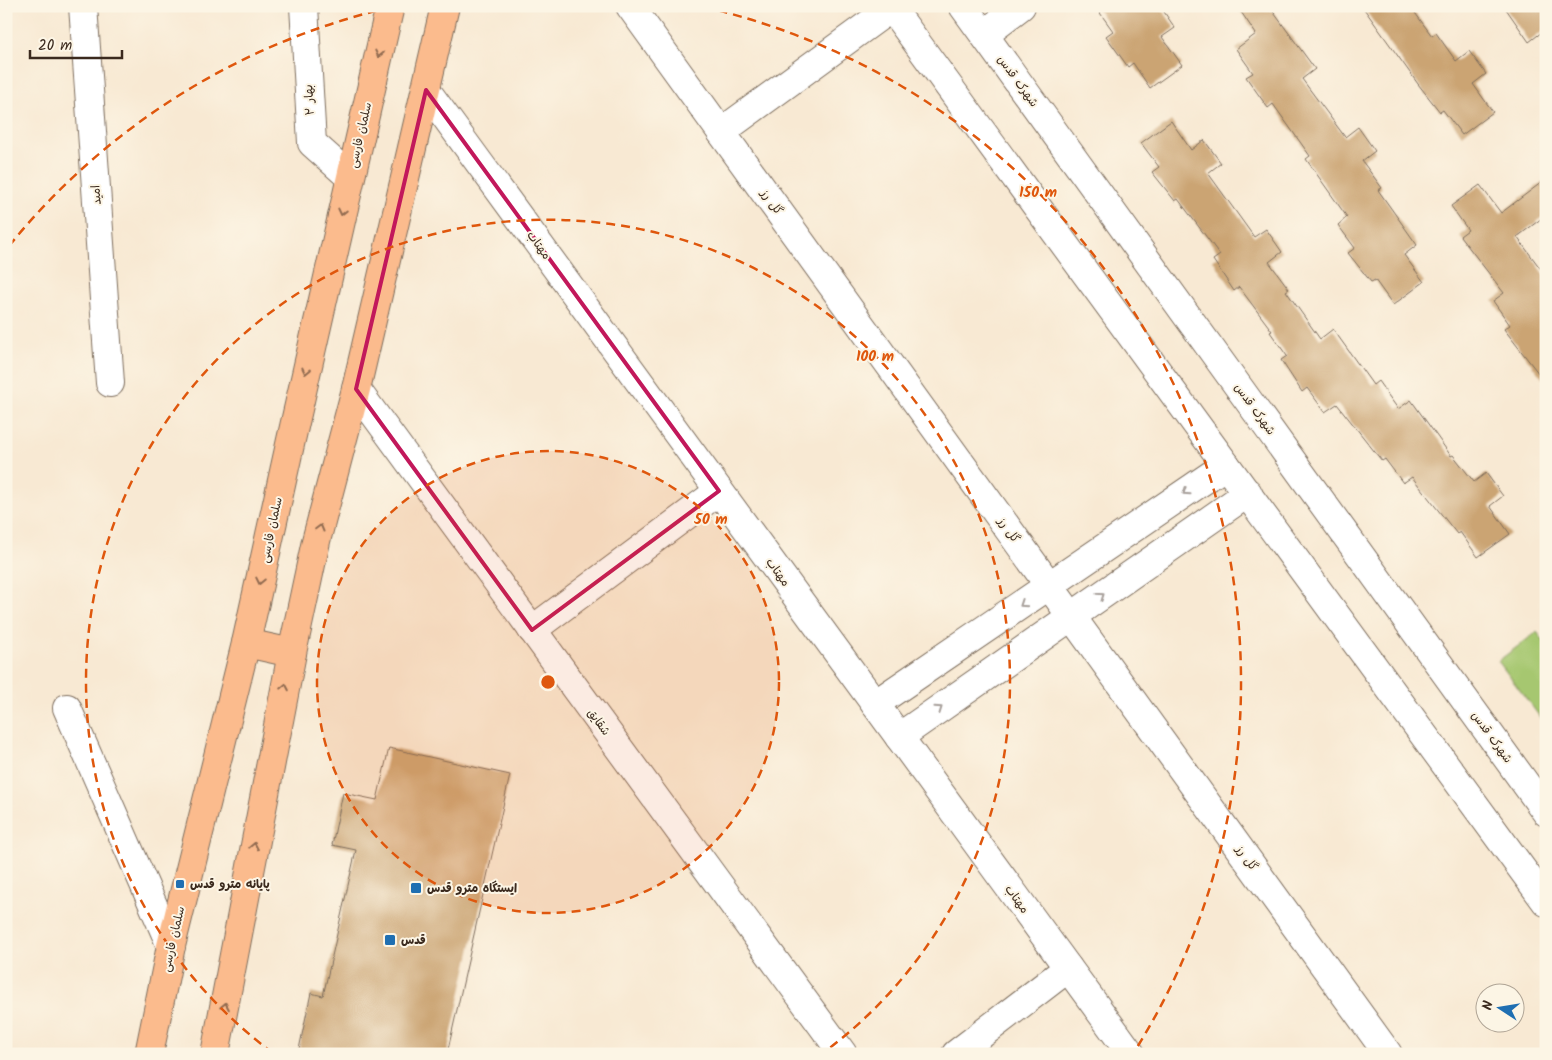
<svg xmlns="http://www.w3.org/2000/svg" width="1552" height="1060" font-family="Kalam,'Playpen Sans Arabic',sans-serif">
  <rect width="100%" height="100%" fill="#fcf5e5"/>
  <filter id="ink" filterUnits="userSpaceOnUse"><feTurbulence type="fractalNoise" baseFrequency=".02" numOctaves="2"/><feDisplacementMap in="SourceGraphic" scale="10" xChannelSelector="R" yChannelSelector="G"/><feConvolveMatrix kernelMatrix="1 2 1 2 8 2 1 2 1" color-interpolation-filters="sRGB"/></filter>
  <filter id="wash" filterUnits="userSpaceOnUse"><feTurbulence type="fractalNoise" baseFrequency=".0096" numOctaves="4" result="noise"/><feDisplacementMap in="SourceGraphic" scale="20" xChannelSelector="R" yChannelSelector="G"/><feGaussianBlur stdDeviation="1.12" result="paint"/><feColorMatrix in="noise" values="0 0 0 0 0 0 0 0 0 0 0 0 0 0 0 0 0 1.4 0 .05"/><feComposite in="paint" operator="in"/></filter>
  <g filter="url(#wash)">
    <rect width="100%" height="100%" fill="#f8e9d3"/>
    <path fill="#a6c76f" stroke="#707846" d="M1537,632L1546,644V725L1498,661Z"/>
    <g id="blocks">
      <g fill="#cba473">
        <path d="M1095,6H1160L1175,28L1162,37L1182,65L1150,88L1133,63L1128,67L1106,36L1113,31Z"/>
        <path d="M1237,6H1269L1315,69L1302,79L1345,137L1358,127L1375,151L1362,161L1382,188L1378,190L1417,245L1404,255L1424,282L1393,305L1375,280L1371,282L1348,253L1355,248L1338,225L1347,217L1306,159L1310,156L1273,104L1268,108L1246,77L1253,73L1236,49L1256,34Z"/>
        <path d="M1362,6H1410L1432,36L1436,33L1456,61L1469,51L1486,74L1473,84L1493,112L1462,135L1443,110L1440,112L1418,84Z"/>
        <path d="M1504,6H1546V29L1529,42Z"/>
        <path d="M1171,121L1191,150L1204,140L1221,163L1208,173L1254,237L1266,229L1282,252L1269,262L1289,289L1286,291L1320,339L1333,329L1373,385L1378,381L1398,409L1411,400L1451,456L1453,455L1474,482L1486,473L1503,496L1490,506L1510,534L1478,557L1460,532L1457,534L1412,477L1403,483L1385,459L1382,461L1337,404L1325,412L1307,388L1302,392L1281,360L1287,356L1270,332L1272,331L1239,287L1234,291L1213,260L1220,255L1178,199L1175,201L1152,172L1159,167L1141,143Z"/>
        <path d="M1546,179V215L1517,237L1546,276V383L1504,329L1510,325L1493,301L1504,293L1460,236L1468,230L1451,206L1480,185L1501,213Z"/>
        <path d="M389,748L510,775L447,1054H298L311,993L323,996L356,850L332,845L343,793L377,800Z"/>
      </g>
    </g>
  </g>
  <g filter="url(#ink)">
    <use href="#blocks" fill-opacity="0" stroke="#7d6d5d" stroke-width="1"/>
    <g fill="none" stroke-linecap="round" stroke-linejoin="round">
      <g stroke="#7d6d5d" stroke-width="30">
        <g id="minor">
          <path d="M83,6L110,383"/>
          <path d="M304,6L312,143L350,177"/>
          <path d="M630,6L1388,1054"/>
          <path d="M890,6L1546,902"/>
          <path d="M963,6L1546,812"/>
          <path d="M984,34L1021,6"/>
          <path d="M426,90L1131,1054"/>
          <path d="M721,132L891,8"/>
          <path d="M356,389L843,1054"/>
          <path d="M532,630L719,491"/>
          <path d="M875,704L1226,465"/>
          <path d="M67,708L171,946"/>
          <path d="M899,737L1248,493"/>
          <path d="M956,1054L1068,968"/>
        </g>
      </g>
      <g stroke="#7d6d5d" stroke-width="30">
        <g id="major">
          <path d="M246,643L292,653"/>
          <path d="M149,1054L171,946L246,643L291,440L390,6"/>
          <path d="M215,1054L292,653L316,541L356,389L445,6"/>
        </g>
      </g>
      <use href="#minor" stroke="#fff" stroke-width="28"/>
      <use href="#major" stroke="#fbbb8d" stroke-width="28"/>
    </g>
    <defs><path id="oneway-chevron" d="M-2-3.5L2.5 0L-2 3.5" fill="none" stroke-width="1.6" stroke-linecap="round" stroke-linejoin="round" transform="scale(1.25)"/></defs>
    <g stroke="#916b50">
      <use href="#oneway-chevron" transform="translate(379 54) rotate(103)"/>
      <use href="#oneway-chevron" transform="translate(342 212) rotate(103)"/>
      <use href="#oneway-chevron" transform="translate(306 371) rotate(103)"/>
      <use href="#oneway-chevron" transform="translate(320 528) rotate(-75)"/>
      <use href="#oneway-chevron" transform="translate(260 581) rotate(102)"/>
      <use href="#oneway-chevron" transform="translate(285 687) rotate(-79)"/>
      <use href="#oneway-chevron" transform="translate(254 846) rotate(-79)"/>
      <use href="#oneway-chevron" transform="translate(225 1006) rotate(-79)"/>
    </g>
    <g stroke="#a79f9a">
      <use href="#oneway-chevron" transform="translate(1186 492) rotate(146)"/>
      <use href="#oneway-chevron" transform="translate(1101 596) rotate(-35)"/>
      <use href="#oneway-chevron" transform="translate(1023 604) rotate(146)"/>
      <use href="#oneway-chevron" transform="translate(939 709) rotate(-35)"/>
    </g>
  </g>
  <path fill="none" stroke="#c2185b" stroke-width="4" stroke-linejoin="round" d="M426,90L719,491L532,630L356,389Z"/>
  <circle cx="548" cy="682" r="231" fill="#df570d" fill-opacity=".12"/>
  <g fill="none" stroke="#df570d" stroke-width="2.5" stroke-dasharray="9 6">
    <circle cx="548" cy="682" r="231"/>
    <path d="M273 1053A462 462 0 1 1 823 1053"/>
    <path d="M9 246A693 693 0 0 1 392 7M704 7A693 693 0 0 1 1136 1049"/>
  </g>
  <g fill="#1f6fb2" stroke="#fcf5e5" stroke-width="2">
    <rect x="175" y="879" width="10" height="10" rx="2.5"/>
    <rect x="410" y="882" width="12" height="12" rx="2.5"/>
    <rect x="384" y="934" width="12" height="12" rx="2.5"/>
  </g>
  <g text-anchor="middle" stroke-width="4" stroke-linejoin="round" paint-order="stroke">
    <g font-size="12" fill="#3b2a1e" stroke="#fcf5e5">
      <text transform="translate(1018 81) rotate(54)" y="4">شهرک قدس</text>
      <text transform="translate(309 100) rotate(-93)" y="4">بهار ۲</text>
      <text transform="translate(360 135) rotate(-77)" y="4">سلمان فارسی</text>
      <text transform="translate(96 195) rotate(-94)" y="4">امید</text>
      <text transform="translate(772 202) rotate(54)" y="4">گل رز</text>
      <text transform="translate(539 245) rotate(54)" y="4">مهتاب</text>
      <text transform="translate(1255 409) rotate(54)" y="4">شهرک قدس</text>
      <text transform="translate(271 530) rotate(-78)" y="4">سلمان فارسی</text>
      <text transform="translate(1009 530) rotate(54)" y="4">گل رز</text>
      <text transform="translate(778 572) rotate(54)" y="4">مهتاب</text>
      <text transform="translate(599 722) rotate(54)" y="4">شقايق</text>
      <text transform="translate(1492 737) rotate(54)" y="4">شهرک قدس</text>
      <text transform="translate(1247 858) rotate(54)" y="4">گل رز</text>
      <text transform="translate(1017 899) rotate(54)" y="4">مهتاب</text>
      <text transform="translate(173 939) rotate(-77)" y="4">سلمان فارسی</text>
    </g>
    <g font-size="12" font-weight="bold" fill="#3b2a1e" stroke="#fcf5e5" text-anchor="start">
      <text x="190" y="888">پایانه مترو قدس</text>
      <text x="427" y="892">ایستگاه مترو قدس</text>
      <text x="401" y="944">قدس</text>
    </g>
  </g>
  <circle cx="548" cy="682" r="8" fill="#df570d" stroke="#fcf5e5" stroke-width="2.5"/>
  <g font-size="15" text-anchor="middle" font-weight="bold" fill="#df570d" stroke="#fcf5e5" stroke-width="4" stroke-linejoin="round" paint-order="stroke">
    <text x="1038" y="197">150 m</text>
    <text x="875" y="361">100 m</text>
    <text x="711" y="524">50 m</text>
  </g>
  <rect width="1552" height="1060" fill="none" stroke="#fcf5e5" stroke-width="25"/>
  <g transform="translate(1500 1008) rotate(282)"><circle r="24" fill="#fcf5e5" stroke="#afa495"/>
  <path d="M0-4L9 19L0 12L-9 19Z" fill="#1f6fb2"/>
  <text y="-8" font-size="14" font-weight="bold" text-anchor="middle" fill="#3b2a1e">N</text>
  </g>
  <path d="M30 50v8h92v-8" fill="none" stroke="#3b2a1e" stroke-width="2.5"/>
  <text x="38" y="50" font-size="15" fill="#3b2a1e" stroke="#fcf5e5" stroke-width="4" paint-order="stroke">20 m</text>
</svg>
